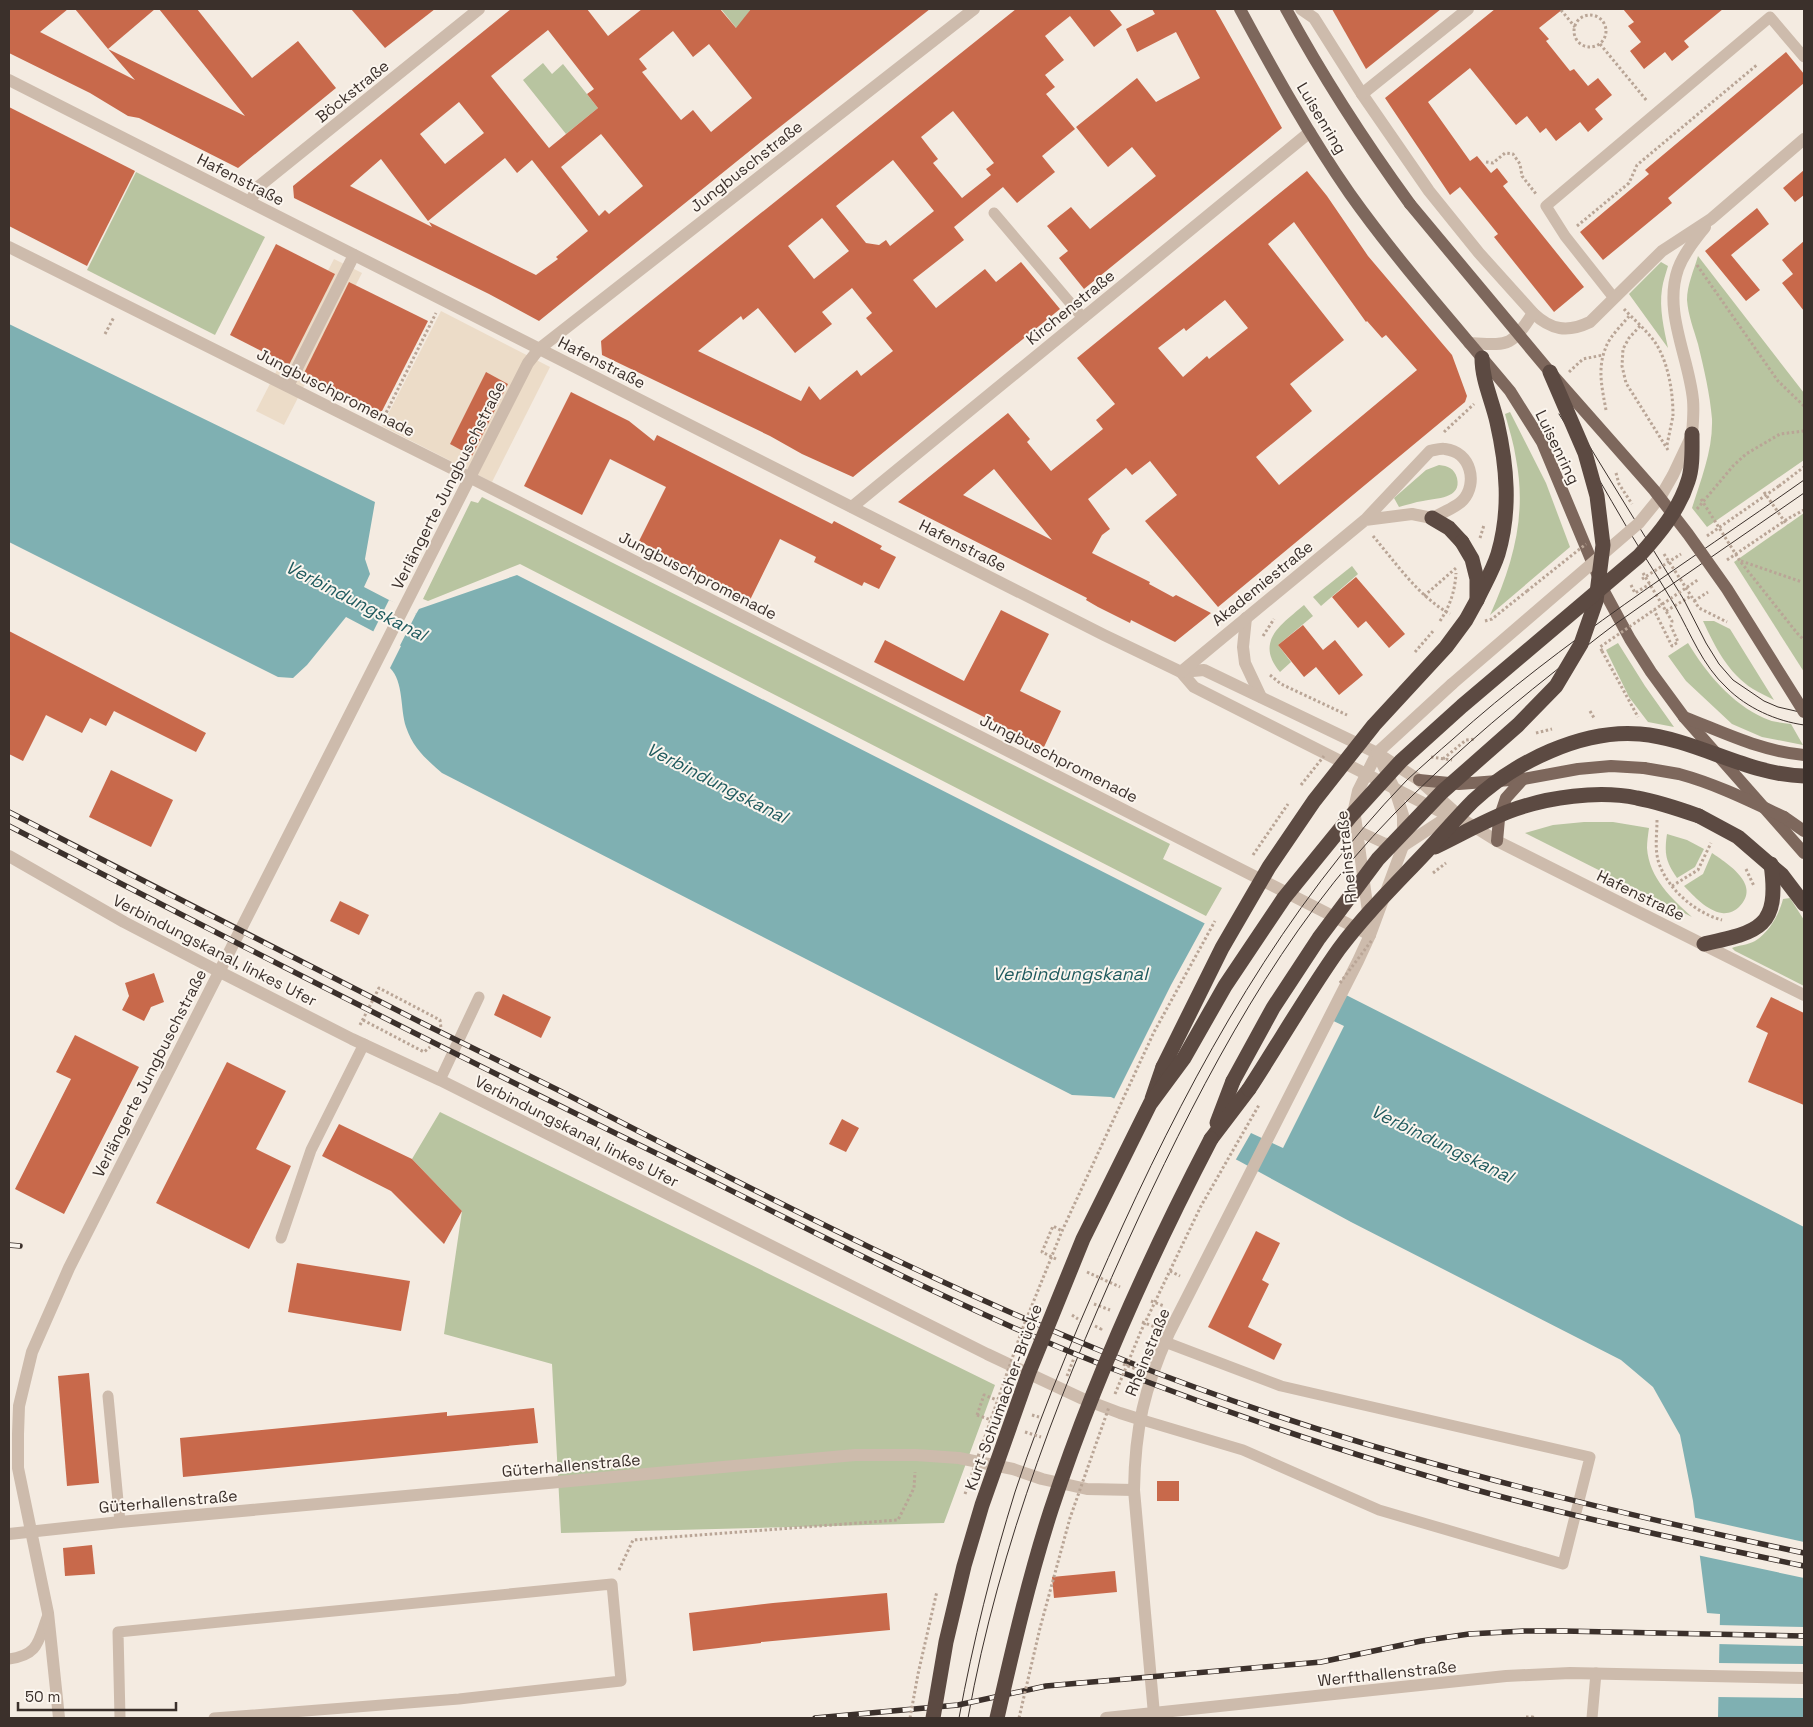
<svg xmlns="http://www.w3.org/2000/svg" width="1813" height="1727" font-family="'Space Grotesk',sans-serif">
  <rect width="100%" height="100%" fill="#f4ebe1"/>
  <g fill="#b8c4a0">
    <path d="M721,9H751L737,29Z"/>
    <path d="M543,63L552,74L563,64L598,108L566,134L523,80Z"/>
    <path d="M136,172L265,237L215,335L87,270Z"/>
    <path d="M1698,256L1804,393V460L1707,527L1692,508C1701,479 1713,450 1712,419C1710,394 1704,369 1698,344C1694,330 1688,315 1687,300C1687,285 1694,270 1698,256Z"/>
    <path d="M1661,262L1668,266C1666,273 1663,281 1662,289C1659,308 1664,329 1668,348L1629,294Z"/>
    <path d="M1510,412L1546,483L1570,547L1490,615C1513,564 1527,515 1516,459C1514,444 1509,429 1505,414Z"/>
    <path d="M1439,465C1448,466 1454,468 1457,478C1462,499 1436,498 1423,501C1415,502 1407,505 1399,507L1394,498L1426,470Z"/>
    <path d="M482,497L1170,844L1163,859L1222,888L1206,916L520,564L428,601L423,599L471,501L478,503Z"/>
    <path d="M1804,513V672L1734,562Z"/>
    <path d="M1352,566L1358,574L1321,606L1313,597Z"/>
    <path d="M1304,605L1313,616L1278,645L1291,662L1280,672C1254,641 1282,624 1304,605Z"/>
    <path d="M1703,621H1714L1730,629L1774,700C1767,696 1759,693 1753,689C1728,673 1715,647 1703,621Z"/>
    <path d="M1618,643L1645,686L1674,727L1648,722L1629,697L1606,650Z"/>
    <path d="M1688,643C1707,674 1731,703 1764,718C1772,722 1782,723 1791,724L1803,745L1762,737L1732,724L1686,681L1668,656Z"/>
    <path d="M1584,822H1613L1649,828C1648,835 1647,842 1647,848C1649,878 1672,899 1692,917L1525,833L1553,825Z"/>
    <path d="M1667,834L1687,840L1704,849L1695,867L1677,878C1666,862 1664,854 1667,834Z"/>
    <path d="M1712,853C1728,864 1762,885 1739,907C1735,911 1728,914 1722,913C1707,911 1694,896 1684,886L1703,874Z"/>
    <path d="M1790,898L1804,920V986L1735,951L1732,948C1739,945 1748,945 1755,941C1769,932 1779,915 1783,899Z"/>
    <path d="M440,1112L995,1385L944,1523L561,1533L552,1364L444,1334L462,1211L412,1159Z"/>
  </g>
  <g fill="#ecdcc8">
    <path d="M334,259L362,273L284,425L256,411Z"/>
    <path d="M441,311L550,367L492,482L382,426Z"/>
  </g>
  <path fill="#7fb0b2" d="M9,324L375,502L365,559L370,574L364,587L416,614L419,609L517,575L1804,1227V1718H1718L1720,1614L1707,1613L1693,1501L1680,1435L1653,1387L1621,1360L1351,1222L1239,1161L1111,1097L1072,1095L442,773C426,759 413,748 406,727C400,709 404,682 390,668L401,646L346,617L307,665L293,678L278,677L9,542Z"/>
  <g fill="#f4ebe1">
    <path d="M389,600L409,608L416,614L388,669L387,667L398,647L372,634Z"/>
    <path d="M1206,921L1343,990L1325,1017L1344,1026L1283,1148L1251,1133L1235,1161L1113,1101L1171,985Z"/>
    <path d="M1692,1517L1804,1542V1578L1697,1555Z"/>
    <path d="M1717,1625L1804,1627V1646L1717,1644Z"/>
    <path d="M1717,1663L1804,1664V1698L1716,1697Z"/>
  </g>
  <g fill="#c8694b" fill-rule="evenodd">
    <path d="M9,9H68L40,32L135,80L108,49L245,116L159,9H197L252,78L298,41L336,88L238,168L139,118L128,116L90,93L9,53Z"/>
    <path d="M75,9H155L108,49Z"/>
    <path d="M351,9H435L385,48Z"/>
    <path d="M511,9H587L608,36L642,9H720L736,28L751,9H930L762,141L539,321L489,294L294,198L293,186ZM548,30L594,89L587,94L598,108L549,148L491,76ZM673,31L693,57L709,44L752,98L711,132L693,110L681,120L642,72L647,69L639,59ZM459,102L484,133L445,164L420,134ZM601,134L643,186L609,214L605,210L599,216L561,167ZM505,158L517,173L532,160L588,231L556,257L558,259L536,275L429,222L432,227L350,186L381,159L428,221Z"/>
    <path d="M1016,9H1109L1122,25L1094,47L1070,16L1045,36L1064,60L1045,75L1055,87L1046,94L1075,129L1042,156L1055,172L1017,203L1003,187L954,227L964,240L913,280L936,308L985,269L996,282L1021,262L1060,309L853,477L802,454L770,436L602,355L601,341ZM953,111L994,163L986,169L991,175L962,198L933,163L938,159L921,137ZM893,160L934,211L890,246L886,240L879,245L866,243L836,206ZM822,218L849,251L814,279L788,246ZM852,288L872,313L866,318L893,351L861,376L857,370L820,400L809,386L801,401L698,351L741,316L743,320L758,308L795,353L832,324L822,312Z"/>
    <path d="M1152,9H1215L1282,128L1084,289L1059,258L1068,251L1047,226L1071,207L1090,229L1156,176L1132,147L1108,167L1076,127L1137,78L1156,102L1200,78L1176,32L1137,52L1126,29L1155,14Z"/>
    <path d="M1332,9H1441L1366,69Z"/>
    <path d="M1495,9H1563L1539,28L1549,39L1546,41L1570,71L1574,69L1588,86L1598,78L1612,95L1595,109L1603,119L1588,132L1580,122L1556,141L1546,128L1540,133L1527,116L1516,125L1470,68L1428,102L1470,161L1477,156L1491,173L1497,168L1508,182L1503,186L1584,287L1554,312L1494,237L1498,234L1460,187L1450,195L1385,98Z"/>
    <path d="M1623,9H1723L1684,41L1689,47L1672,61L1665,52L1644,69L1630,51L1641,42L1628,26L1634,22Z"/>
    <path d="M1786,52L1804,74V83L1668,198L1672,203L1603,260L1580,232L1649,174L1645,170Z"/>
    <path d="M9,107L135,171L87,266L9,226Z"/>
    <path d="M1804,170V195L1795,202L1783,188Z"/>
    <path d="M1307,171L1327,196L1368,256L1452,355L1467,396L1465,402L1218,607L1145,521L1177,495L1150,461L1132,475L1126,468L1088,499L1110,529L1102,535L1092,553L1150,582L1149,584L1173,597L1176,595L1211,613L1175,642L1131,620L1130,623L1098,607L1086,600L1087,598L898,502L1008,413L1030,439L1027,442L1051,471L1103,429L1096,420L1115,404L1077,358ZM1294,222L1366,322L1367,321L1382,338L1386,335L1417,370L1279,485L1256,457L1312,411L1290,384L1344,340L1268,244ZM1225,300L1248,328L1209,359L1207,356L1183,377L1158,348L1184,328L1186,331ZM994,469L1052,540L963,495Z"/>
    <path d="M1757,208L1769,224L1731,255L1760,290L1746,301L1705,251Z"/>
    <path d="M1804,241V311L1782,283L1793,274L1782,260Z"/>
    <path d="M276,244L335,274L289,365L230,335Z"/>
    <path d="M349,282L428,321L381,413L304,373Z"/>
    <path d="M486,372L508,384L472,456L450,444Z"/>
    <path d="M571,392L629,421L654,441L657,435L832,524L834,521L882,546L880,549L896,557L879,589L864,582L862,586L814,562L816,557L780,539L750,600L639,541L666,487L610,459L582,515L524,486Z"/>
    <path d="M1356,577L1405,634L1389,648L1366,621L1358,628L1332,597Z"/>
    <path d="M1001,610L1049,634L1020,691L1061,711L1044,747L874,662L885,640L964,681Z"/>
    <path d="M1303,625L1323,650L1335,640L1363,675L1339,695L1316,667L1304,677L1278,645Z"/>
    <path d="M9,631L206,733L196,752L114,711L106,726L90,718L82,733L46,715L23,761L9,754Z"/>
    <path d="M111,770L173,800L151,847L89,817Z"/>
    <path d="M340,901L369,915L359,935L330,921Z"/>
    <path d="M154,973L164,1002L151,1007L144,1021L122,1010L129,996L125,983Z"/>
    <path d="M503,994L551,1017L541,1038L494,1015Z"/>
    <path d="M1771,997L1804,1013V1105L1748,1082L1768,1033L1756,1027Z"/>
    <path d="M75,1035L139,1067L64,1214L15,1189L71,1079L56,1072Z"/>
    <path d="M227,1062L286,1091L256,1149L291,1166L249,1249L156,1203Z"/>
    <path d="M842,1119L859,1128L846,1152L829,1144Z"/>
    <path d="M339,1124L412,1159L462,1211L444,1244L391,1191L322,1156Z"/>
    <path d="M1256,1231L1280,1243L1262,1280L1269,1284L1248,1327L1282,1344L1274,1360L1208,1327Z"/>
    <path d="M297,1263L410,1281L401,1331L288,1312Z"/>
    <path d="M89,1373L99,1483L67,1486L58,1376Z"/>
    <path d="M534,1408L538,1443L183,1477L180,1438L447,1412V1416Z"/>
    <rect x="1157" y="1481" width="22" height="20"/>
    <path d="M92,1545L95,1574L65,1576L63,1548Z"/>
    <path d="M1115,1571L1117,1592L1054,1598L1052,1577Z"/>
    <path d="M887,1593L890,1630L761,1642V1643L693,1651L689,1613L773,1603Z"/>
  </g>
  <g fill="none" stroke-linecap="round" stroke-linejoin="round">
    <g stroke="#b9a596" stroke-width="3" stroke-dasharray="2.5 2.5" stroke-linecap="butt">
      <path d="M1561,10L1575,27"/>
      <circle cx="1590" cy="31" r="16"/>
      <path d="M1600,44L1647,101"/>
      <path d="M1486,162L1493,163L1505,153L1513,154L1520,164L1522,176L1536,194"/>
      <path d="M1577,226L1629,183L1637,165L1758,64"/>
      <path d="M1697,265L1778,381L1804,406"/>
      <path d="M1624,309C1635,321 1650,333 1658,347C1669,367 1673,393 1673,416"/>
      <path d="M1640,326L1629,338L1623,349L1622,366L1626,383L1668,450"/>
      <path d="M105,334L114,317"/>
      <path d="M1569,372L1583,359L1603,355"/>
      <path d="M1606,410C1602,388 1597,368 1606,347C1610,336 1622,325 1630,315"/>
      <path d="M384,417L436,313"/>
      <path d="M1444,432L1474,404"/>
      <path d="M1616,473L1619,484L1632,504"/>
      <path d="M1779,486L1804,467"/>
      <path d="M1764,492L1787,525"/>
      <path d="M1701,499L1740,561L1797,633L1804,640"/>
      <path d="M1697,509L1733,466L1746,454L1780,434L1804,431"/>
      <path d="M1789,518L1804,510"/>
      <path d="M1373,536C1396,563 1418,596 1450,614"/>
      <path d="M1480,538L1484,525"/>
      <path d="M1664,554L1699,608L1727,622"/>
      <path d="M1741,561L1802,582"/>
      <path d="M1643,573L1672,621L1671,626L1678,642L1672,646L1654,610"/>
      <path d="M1631,585L1635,593L1650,584"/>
      <path d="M1424,596L1456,568"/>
      <path d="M1694,601L1708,592"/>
      <path d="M1666,611L1691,596"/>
      <path d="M1485,621L1492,619L1527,591"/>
      <path d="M1263,636L1274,619"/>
      <path d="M1602,651L1638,717"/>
      <path d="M1270,675L1281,684L1347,715"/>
      <path d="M1590,711L1594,718"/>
      <path d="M1536,733L1552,729"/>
      <path d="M1431,757L1452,760"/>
      <path d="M1443,759L1466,740L1475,739"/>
      <path d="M1657,820C1657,835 1654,852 1660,866C1670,891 1696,913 1722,920"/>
      <path d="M1746,869L1754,886"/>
      <path d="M1672,886L1698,870L1711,843"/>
      <path d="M363,1020L424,1052L430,1047"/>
      <path d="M360,1025L379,988L440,1020L441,1028"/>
      <path d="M1056,1259L1042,1252L1053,1226L1062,1231"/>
      <path d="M1170,1271L1180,1276"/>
      <path d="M1087,1272L1120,1287"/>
      <path d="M1151,1301L1164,1306"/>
      <path d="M1094,1304L1110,1310"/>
      <path d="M1072,1315L1078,1319"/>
      <path d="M1142,1322L1155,1327"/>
      <path d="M1095,1326L1101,1329V1327"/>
      <path d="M1123,1364L1138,1370"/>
      <path d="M1067,1376L1074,1358"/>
      <path d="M977,1415L984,1395L997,1400"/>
      <path d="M1032,1415L1039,1417"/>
      <path d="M619,1570L633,1540L898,1520L914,1488L915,1472"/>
      <path d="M1526,1717H1533L1534,1718"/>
    </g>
    <g stroke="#cdbbac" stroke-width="11">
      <path d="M994,213L1083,318"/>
      <path d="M1614,298L1565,236L1546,206L1770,17L1804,57"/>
      <path d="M1356,830L1384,843L1397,845"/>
      <path d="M440,1080L479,997"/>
      <path d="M281,1238L311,1150L364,1044"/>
      <path d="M108,1396L120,1522"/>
      <path d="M1139,1419L1243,1450L1379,1510L1563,1564L1590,1457L1281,1386L1165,1342"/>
      <path d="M9,1659C40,1655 38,1640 48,1615"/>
      <path d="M120,1718L118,1632L612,1584L621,1681L459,1699L214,1718"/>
      <path d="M1592,1718L1596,1673"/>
    </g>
    <g stroke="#cdbbac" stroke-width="12">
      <path d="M1301,9L1314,18L1362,94L1429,191L1479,253L1533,313C1551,330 1567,333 1590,322L1662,251L1711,219L1804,139"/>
      <path d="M9,80L1104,635L1181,672L1194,687L1449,816L1465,821"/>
      <path d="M1362,94L1468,9"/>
      <path d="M250,202L258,187L479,9"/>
      <path d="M9,247L469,477L1370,935"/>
      <path d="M1469,343C1508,345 1511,348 1533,313"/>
      <path d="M288,386L354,255"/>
      <path d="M1692,434C1693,423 1694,411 1693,400C1689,357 1663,312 1678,269C1684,253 1695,240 1705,227"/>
      <path d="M852,507L1310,132"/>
      <path d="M1246,618L1243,647L1245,663L1261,697"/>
      <path d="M1181,672L1204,670L1377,753L1419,780L1465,821L1497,841L1804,995"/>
      <path d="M1181,672L1365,520L1430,451C1435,450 1441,448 1445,449C1471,452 1478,483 1463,500C1457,507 1440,514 1432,518L1412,514L1365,520"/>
      <path d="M1403,846L1449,816"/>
      <path d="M9,856L124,922L218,971L352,1039L440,1080L987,1354L1083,1399L1120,1413L1139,1419"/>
      <path d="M1369,919L1354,809L1358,791L1377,753L1452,684"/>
      <path d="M9,1534L120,1522L855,1455H916L959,1458L1013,1469L1042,1479L1087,1489L1134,1490"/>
      <path d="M1154,1714L1134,1490C1135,1428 1144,1389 1169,1333L1358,961L1370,935L1403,846V815L1395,790L1377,753"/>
      <path d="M59,1718L48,1613L18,1468V1434L19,1406L32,1352L69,1268L528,363L539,349L974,9"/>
      <path d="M1106,1718L1506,1676L1570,1673L1804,1678"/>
    </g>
    <g stroke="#7d675c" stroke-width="12">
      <path d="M1240,9C1274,72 1309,135 1350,194C1399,263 1456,326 1510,391L1542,442L1605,593L1630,639L1651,672L1684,717L1804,853"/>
      <path d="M1286,9C1323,77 1365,142 1410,204"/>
      <path d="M1684,717C1723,732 1763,752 1804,755"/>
      <path d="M1419,780L1459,784L1523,779L1578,769L1611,766L1644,768"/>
      <path d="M1784,817L1804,831"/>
      <path d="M1497,841L1499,819L1506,798L1523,779"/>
    </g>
    <g stroke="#5c4a42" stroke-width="15">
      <path d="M1432,518L1449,528L1462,542"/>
      <path d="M1477,600C1484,585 1493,570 1498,554C1511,510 1507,466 1497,422C1492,400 1482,380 1482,358"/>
      <path d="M1699,816L1738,837L1782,875L1804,904"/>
      <path d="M1704,944C1759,932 1780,928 1771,864"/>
      <path d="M1152,1099L1163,1067"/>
      <path d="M1217,1123L1233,1081"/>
      <path d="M1211,1139L1249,1089"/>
    </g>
    <g stroke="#3b302b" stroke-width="1">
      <path d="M1566,408L1684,600L1706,643L1719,664L1733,680L1764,701L1778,707L1804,713"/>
      <path d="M1559,414C1584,452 1606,492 1629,531C1644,556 1660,580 1675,606C1691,634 1702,665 1727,688C1747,708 1776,721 1804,725"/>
      <path d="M959,1718C973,1642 992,1566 1015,1492C1045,1401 1084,1311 1123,1225C1196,1066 1284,907 1407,780C1422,766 1438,752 1453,739C1562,641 1685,564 1804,480"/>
      <path d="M968,1718C999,1544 1065,1377 1139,1217C1206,1074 1282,929 1393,815C1443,764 1497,717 1554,672C1574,656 1594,640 1614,625C1677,580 1741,537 1804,493"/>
    </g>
    <g stroke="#3b302b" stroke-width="5.5">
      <g id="rail">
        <path d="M9,812C148,884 288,955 428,1026C472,1048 516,1069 560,1091C746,1186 932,1284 1126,1361C1345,1448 1574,1504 1804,1553"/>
        <path d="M9,826C230,940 451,1053 674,1162C823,1236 970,1315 1126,1374C1233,1415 1341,1451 1451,1483C1568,1516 1686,1541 1804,1566"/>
        <path d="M9,1245L20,1246"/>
        <path d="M815,1718L958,1705L1046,1686L1321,1662L1421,1641L1469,1634L1524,1631H1563L1804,1636"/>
      </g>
    </g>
    <use href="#rail" stroke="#fbf5ee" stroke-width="4" stroke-dasharray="11" stroke-linecap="butt"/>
    <g stroke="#b9a596" stroke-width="3" stroke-dasharray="2.5 2.5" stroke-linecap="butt">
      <path d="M1667,445L1673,416"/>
      <path d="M1707,536L1779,486"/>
      <path d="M1727,560L1789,518"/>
      <path d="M1642,579L1681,554"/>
      <path d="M1527,591L1586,544"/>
      <path d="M1440,621C1450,606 1455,591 1456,573"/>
      <path d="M1602,651L1600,647L1699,579"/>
      <path d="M1415,652L1434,630"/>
      <path d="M1301,785L1324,756"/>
      <path d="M1253,855L1288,804"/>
      <path d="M1433,873L1446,863"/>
      <path d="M1340,983L1372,940"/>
      <path d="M1115,1394L1141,1331L1201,1206L1259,1105"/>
      <path d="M977,1415L991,1420"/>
      <path d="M1025,1432L1041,1437"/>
      <path d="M965,1494L1022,1330L1062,1231L1154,1032L1215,921"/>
      <path d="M910,1718L918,1674L937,1591"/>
      <path d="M1019,1718L1040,1628L1070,1518L1109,1407"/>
    </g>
    <path stroke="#cdbbac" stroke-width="12" d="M1452,684L1639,523L1661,496L1673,475L1691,437"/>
    <g stroke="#7d675c" stroke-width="12">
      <path d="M1410,204L1550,372L1654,490L1688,534L1727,589L1804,712"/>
      <path d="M1644,768C1656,770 1667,772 1679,774C1716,784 1750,801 1784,817"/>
    </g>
    <g stroke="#5c4a42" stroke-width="15">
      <path d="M1435,847C1460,835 1484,821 1510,811C1547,797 1599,790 1637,798C1659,802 1679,809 1699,816"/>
      <path d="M1163,1067L1222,948L1269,867L1314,801L1374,725L1446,647L1466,620L1477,600V579L1472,559L1462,542"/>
      <path d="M1233,1081L1273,1008L1319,938L1378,859L1442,792L1518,725L1556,686L1581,644L1596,601L1603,545L1597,496L1585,453L1550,372"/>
      <path d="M1249,1089C1279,1043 1307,994 1339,949C1365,914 1397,883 1427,851C1442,835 1457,817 1473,801C1515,762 1582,729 1640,734C1697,739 1747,775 1804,776"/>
      <path d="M933,1718L946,1642L964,1566L982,1505L1029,1372L1083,1239L1150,1104L1184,1058L1225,986L1284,898L1350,817L1401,761L1462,706L1639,556C1659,534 1679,510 1688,481C1693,467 1692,449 1692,434"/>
      <path d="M997,1718C1013,1648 1029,1578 1051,1510C1093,1382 1149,1258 1211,1139"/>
    </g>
  </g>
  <g text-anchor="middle" stroke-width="4" stroke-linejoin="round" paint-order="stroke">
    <g font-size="16" fill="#3b302b" stroke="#fbf5ee">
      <text transform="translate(352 91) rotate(-39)" y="6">Böckstraße</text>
      <text transform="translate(1322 118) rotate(59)" y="6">Luisenring</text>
      <text transform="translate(746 166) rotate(-38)" y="6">Jungbuschstraße</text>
      <text transform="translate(241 179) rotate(27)" y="6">Hafenstraße</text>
      <text transform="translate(1070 307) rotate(-39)" y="6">Kirchenstraße</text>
      <text transform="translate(602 362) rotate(27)" y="6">Hafenstraße</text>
      <text transform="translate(336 392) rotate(27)" y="6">Jungbuschpromenade</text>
      <text transform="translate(1558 447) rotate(64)" y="6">Luisenring</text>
      <text transform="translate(448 485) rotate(-63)" y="6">Verlängerte Jungbuschstraße</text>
      <text transform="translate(963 545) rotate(27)" y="6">Hafenstraße</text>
      <text transform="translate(698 575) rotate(27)" y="6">Jungbuschpromenade</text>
      <text transform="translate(1262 583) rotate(-39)" y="6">Akademiestraße</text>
      <text transform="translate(1059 758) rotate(27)" y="6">Jungbuschpromenade</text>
      <text transform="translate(1346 857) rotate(-96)" y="6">Rheinstraße</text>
      <text transform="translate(1641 895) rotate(26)" y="6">Hafenstraße</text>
      <text transform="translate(215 950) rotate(27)" y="6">Verbindungskanal, linkes Ufer</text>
      <text transform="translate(149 1073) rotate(-63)" y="6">Verlängerte Jungbuschstraße</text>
      <text transform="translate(577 1131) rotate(27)" y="6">Verbindungskanal, linkes Ufer</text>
      <text transform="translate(1147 1352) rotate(-68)" y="6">Rheinstraße</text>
      <text transform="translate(1003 1397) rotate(-70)" y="6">Kurt-Schumacher-Brücke</text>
      <text transform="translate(571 1465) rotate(-5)" y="6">Güterhallenstraße</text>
      <text transform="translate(168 1501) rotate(-5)" y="6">Güterhallenstraße</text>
      <text transform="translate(1387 1673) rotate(-6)" y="6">Werfthallenstraße</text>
    </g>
    <g font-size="18" font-style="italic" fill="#1f5a5e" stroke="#fbf5ee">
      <text transform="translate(356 601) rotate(27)" y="6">Verbindungskanal</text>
      <text transform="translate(717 783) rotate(27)" y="6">Verbindungskanal</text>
      <text x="1070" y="980">Verbindungskanal</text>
      <text transform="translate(1442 1144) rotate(26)" y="6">Verbindungskanal</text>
    </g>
  </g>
  <rect width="1813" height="1727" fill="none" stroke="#3b302b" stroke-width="20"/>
  <path d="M18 1702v8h158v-8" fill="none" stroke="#3b302b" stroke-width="2.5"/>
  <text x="25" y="1702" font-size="15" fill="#3b302b" stroke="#fbf5ee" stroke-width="4" paint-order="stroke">50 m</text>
</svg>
